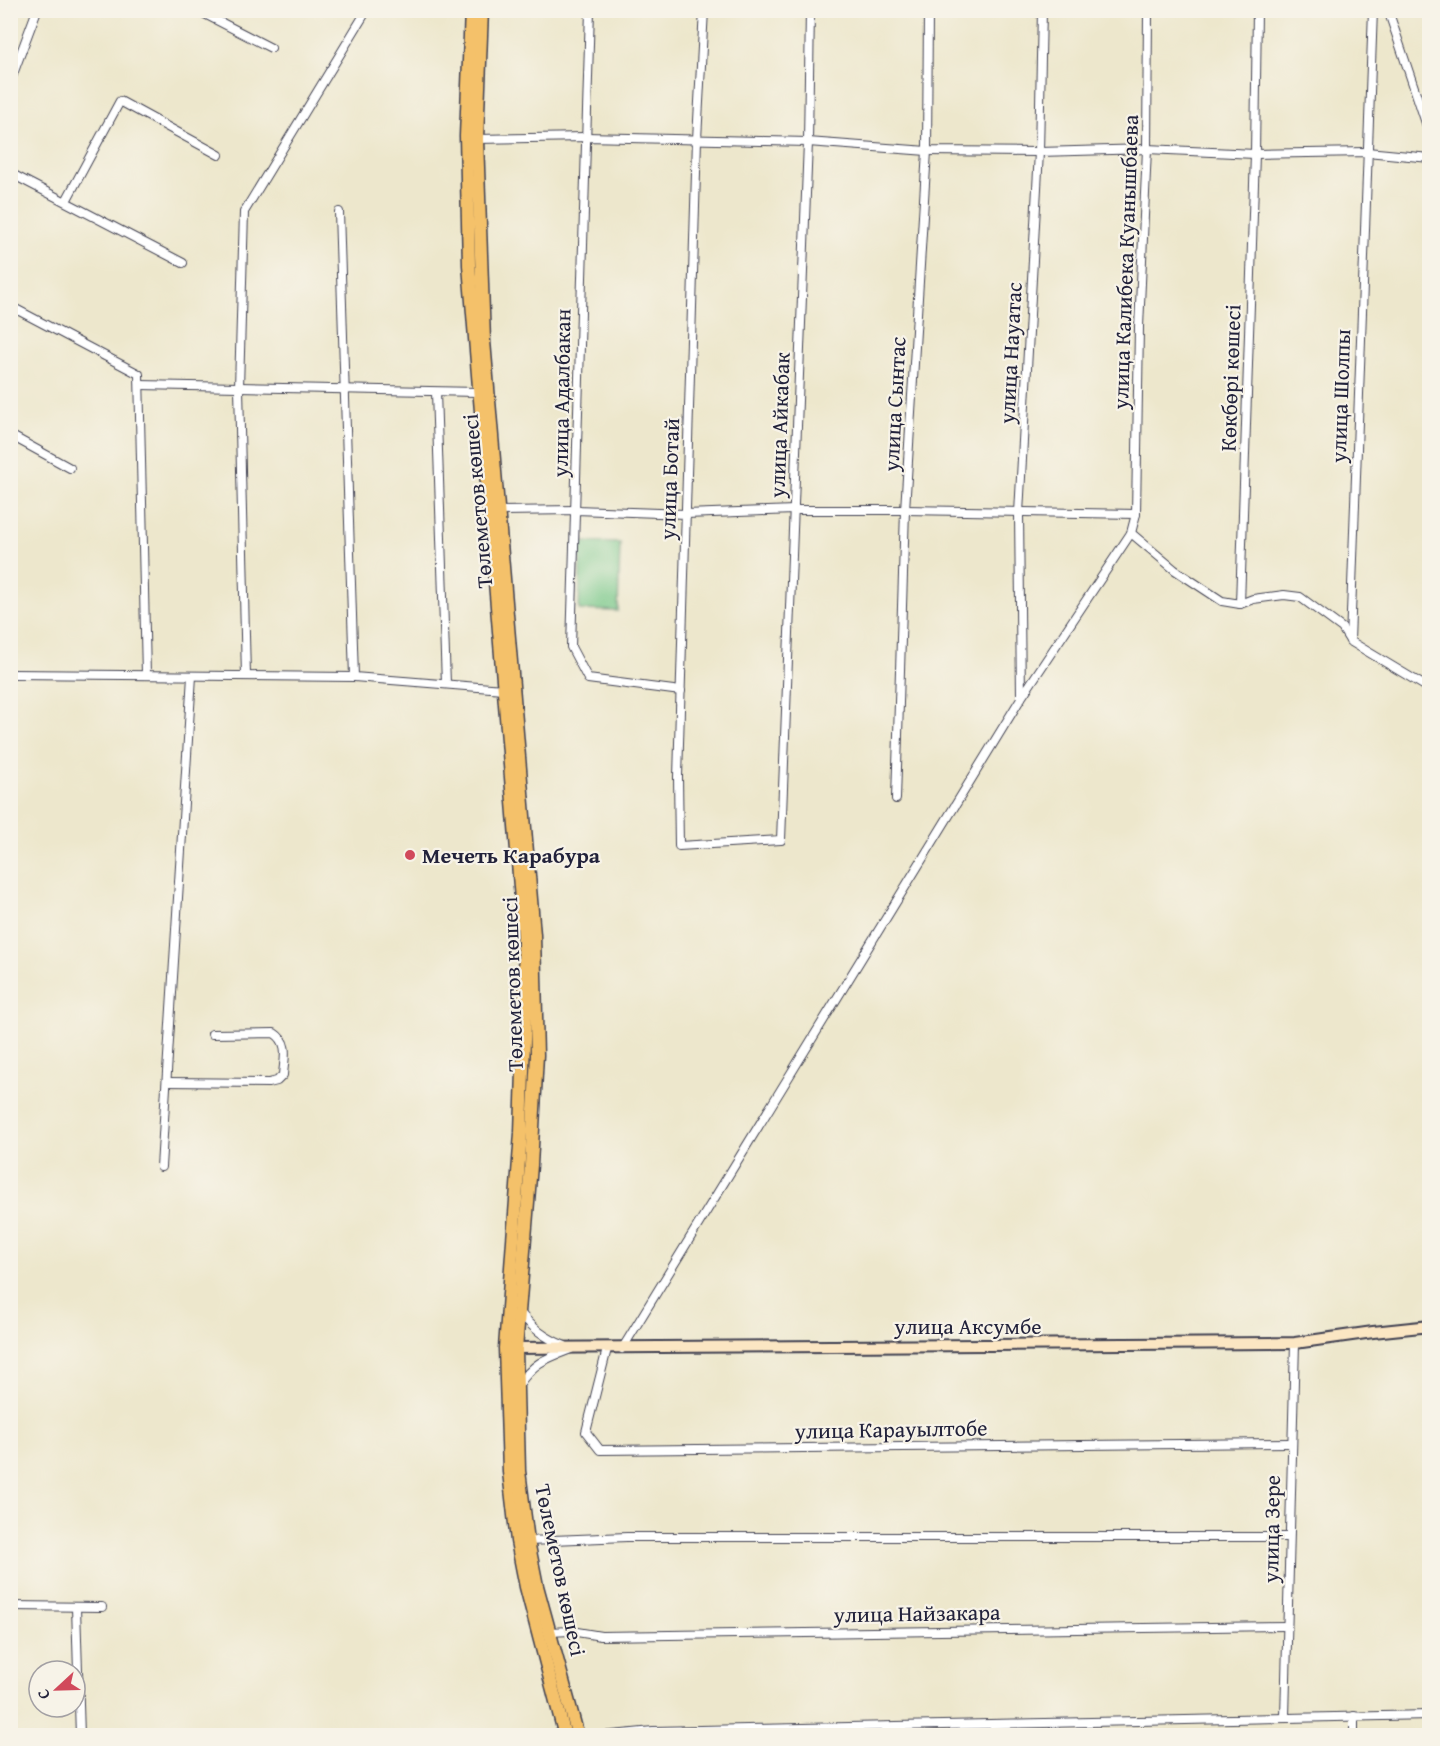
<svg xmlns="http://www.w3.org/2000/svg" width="1440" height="1746" font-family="'Gentium Book Plus',serif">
  <rect width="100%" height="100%" fill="#f7f3e8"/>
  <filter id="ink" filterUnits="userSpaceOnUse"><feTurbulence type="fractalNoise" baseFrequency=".0167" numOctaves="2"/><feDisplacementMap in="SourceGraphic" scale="12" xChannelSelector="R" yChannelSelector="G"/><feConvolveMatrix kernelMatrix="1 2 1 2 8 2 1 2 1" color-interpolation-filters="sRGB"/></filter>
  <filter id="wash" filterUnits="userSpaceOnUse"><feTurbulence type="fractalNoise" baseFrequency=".008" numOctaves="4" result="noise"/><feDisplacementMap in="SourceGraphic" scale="24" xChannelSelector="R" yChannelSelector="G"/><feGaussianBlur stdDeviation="1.35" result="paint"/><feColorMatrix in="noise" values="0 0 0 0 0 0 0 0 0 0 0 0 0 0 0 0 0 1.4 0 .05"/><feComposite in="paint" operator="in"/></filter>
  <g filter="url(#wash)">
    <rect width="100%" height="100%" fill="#ede7cc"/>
    <path fill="#77c788" stroke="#4c7462" stroke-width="1.5" d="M581,542L620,543L618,611L579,610Z"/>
  </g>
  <g filter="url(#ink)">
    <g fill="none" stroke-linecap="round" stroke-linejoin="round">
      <g stroke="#404051" stroke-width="10">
        <g id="minor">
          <path d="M197,10L271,48"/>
          <path d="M590,10L571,647L588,679L681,691"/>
          <path d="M704,10L697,139L678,777L679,846L781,840L808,142L810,10"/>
          <path d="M1388,10L1430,135"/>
          <path d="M10,82L37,10"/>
          <path d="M477,139L586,137L808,142L927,151L1039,152L1147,149L1255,154L1367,152L1430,158"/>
          <path d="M10,173L183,263"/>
          <path d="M66,201L120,101L219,155"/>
          <path d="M339,212L354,677"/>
          <path d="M10,306L139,374L146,675"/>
          <path d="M140,385L478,392"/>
          <path d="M436,392L446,684"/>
          <path d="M10,435L70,468"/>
          <path d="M499,511L576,510L686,514L794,510H905L1136,514"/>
          <path d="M1131,533L1175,570L1222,601L1240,604L1253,599L1284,595L1300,597L1342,628L1350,641L1430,689"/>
          <path d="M1240,604L1255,154L1257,10"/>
          <path d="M1350,641L1373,10"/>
          <path d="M10,674L354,677L503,689"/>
          <path d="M246,676L239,388L244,212L367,10"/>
          <path d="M1021,698L1019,513L1039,152L1042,10"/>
          <path d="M896,799L905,510L927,151L928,10"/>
          <path d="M167,1082L269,1083L277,1081L283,1075C284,1059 290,1043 274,1033L212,1034"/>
          <path d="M161,1167L192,676"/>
          <path d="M519,1311C532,1328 545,1338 565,1346"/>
          <path d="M607,1349L586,1432L600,1450L1291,1443"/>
          <path d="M622,1349L1021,698L1131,533L1136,514L1139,327L1147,149L1148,10"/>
          <path d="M518,1386C534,1362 545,1359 571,1349"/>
          <path d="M528,1541L627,1537H1289"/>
          <path d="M10,1606L102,1607"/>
          <path d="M76,1607L80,1736"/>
          <path d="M549,1632L571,1631L601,1636L1287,1626"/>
          <path d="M1285,1717L1295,1343"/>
          <path d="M602,1736L653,1731L1430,1715"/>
          <path d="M1354,1736V1716"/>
        </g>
      </g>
      <g stroke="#404051" stroke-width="14">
        <path id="secondary" d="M510,1348L1295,1343L1373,1332L1430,1326"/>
      </g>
      <g stroke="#404051" stroke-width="15">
        <g id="primary">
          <path d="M471,10L466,136L469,265L524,936L525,1008L521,1133L505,1348L509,1472L517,1541L526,1587L565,1736"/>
          <path d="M482,10L477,139L484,341L534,935L537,1055L531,1165L516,1349L519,1471L528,1541L537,1586L578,1736"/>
        </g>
      </g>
      <use href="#minor" stroke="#fff" stroke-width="8"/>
      <use href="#secondary" stroke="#fbe6c3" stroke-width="10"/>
      <use href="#primary" stroke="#f4c16a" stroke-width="12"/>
    </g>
  </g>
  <circle fill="#d1495b" stroke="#f7f3e8" stroke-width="2" cx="410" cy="855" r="6"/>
  <g text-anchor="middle" stroke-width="4.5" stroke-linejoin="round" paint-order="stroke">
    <g font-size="22" fill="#22223b" stroke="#f7f3e8">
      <text transform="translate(1125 262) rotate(-88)" y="8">улица Калибека Куанышбаева</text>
      <text transform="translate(1010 353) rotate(-87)" y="8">улица Науатас</text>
      <text transform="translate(1230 378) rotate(-88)" y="8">Көкбөрі көшесі</text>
      <text transform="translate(561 393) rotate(-89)" y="8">улица Адалбакан</text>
      <text transform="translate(1340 396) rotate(-88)" y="8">улица Шолпы</text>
      <text transform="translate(894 404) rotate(-87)" y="8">улица Сынтас</text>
      <text transform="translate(779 425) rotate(-88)" y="8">улица Айкабак</text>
      <text transform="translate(669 479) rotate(-88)" y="8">улица Ботай</text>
      <text transform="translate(477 501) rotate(-95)" y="8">Төлеметов көшесі</text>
      <text transform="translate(512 984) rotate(-92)" y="8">Төлеметов көшесі</text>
      <text x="968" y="1334">улица Аксумбе</text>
      <text transform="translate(891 1429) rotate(-1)" y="8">улица Карауылтобе</text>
      <text transform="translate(1271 1529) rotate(-89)" y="8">улица Зере</text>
      <text transform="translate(561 1570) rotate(78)" y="8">Төлеметов көшесі</text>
      <text transform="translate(917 1613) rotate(-1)" y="8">улица Найзакара</text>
    </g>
    <g font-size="22" font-weight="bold" fill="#22223b" stroke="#f7f3e8" text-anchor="start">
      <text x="422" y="863">Мечеть Карабура</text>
    </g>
  </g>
  <rect width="1440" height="1746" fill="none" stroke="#f7f3e8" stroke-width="36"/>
  <g transform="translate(57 1689) rotate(248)"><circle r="28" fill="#f7f3e8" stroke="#a29fa3" stroke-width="1.5"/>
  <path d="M0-4.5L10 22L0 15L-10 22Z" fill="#d1495b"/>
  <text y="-9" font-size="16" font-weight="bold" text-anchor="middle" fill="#22223b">С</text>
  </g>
</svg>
